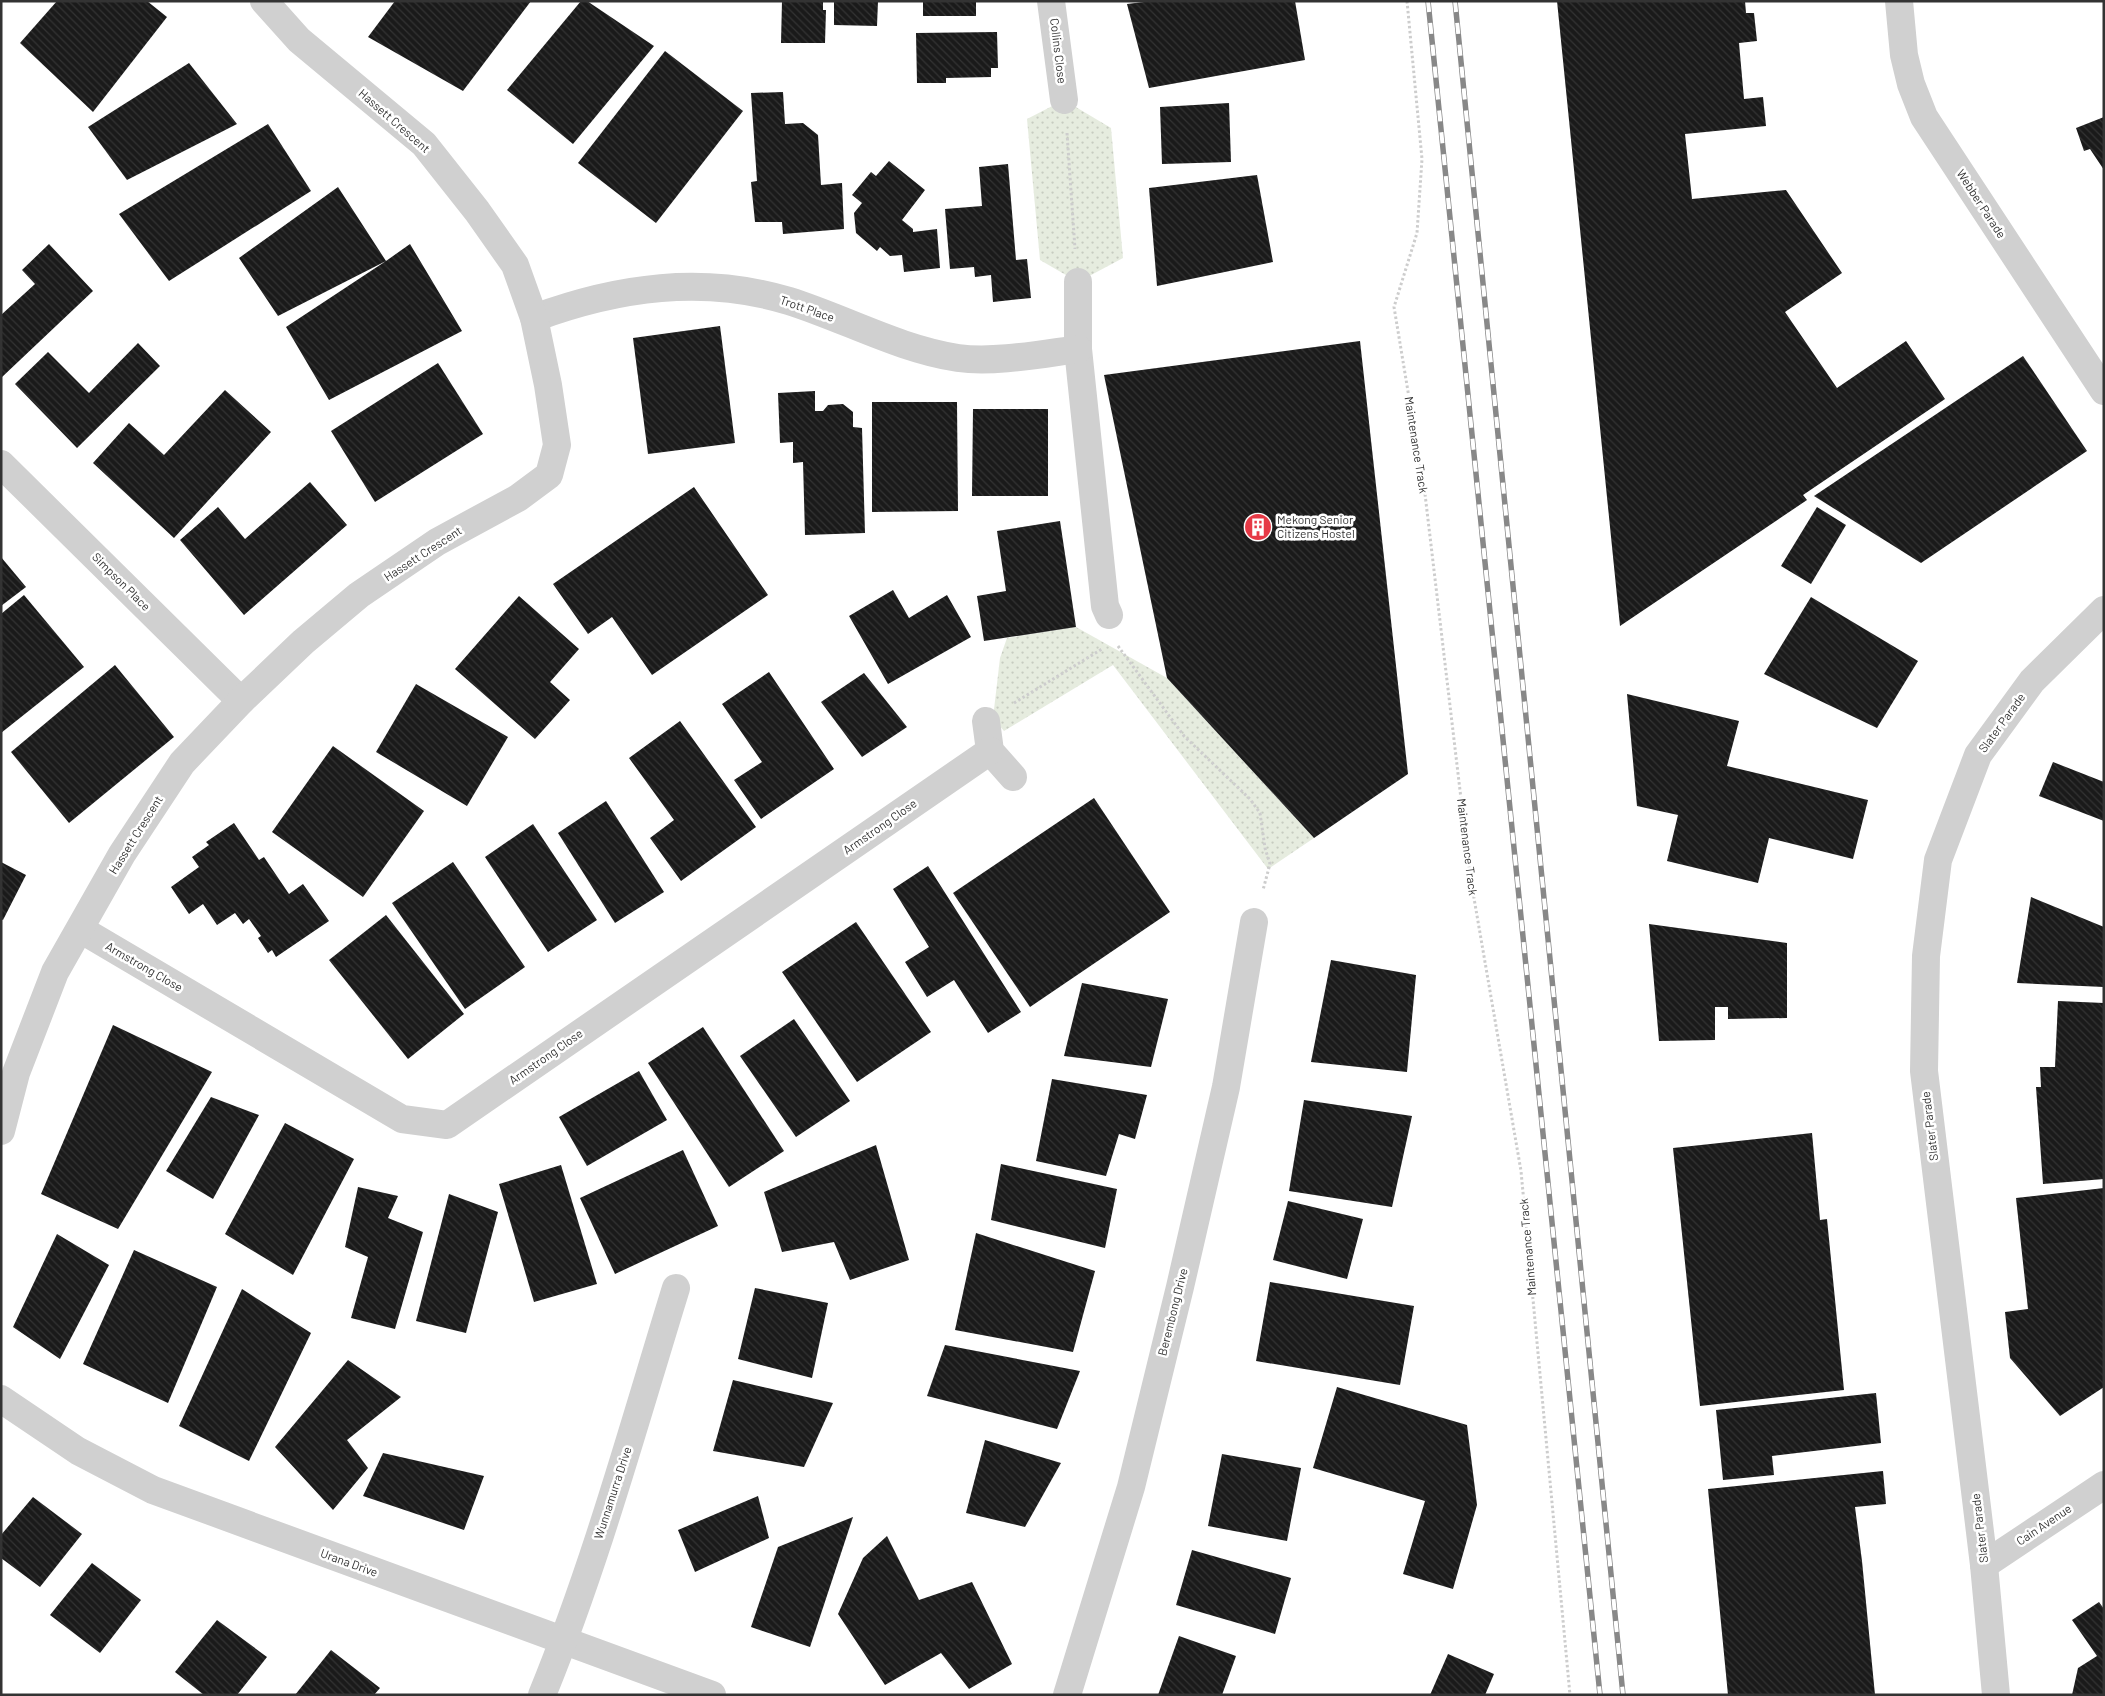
<svg xmlns="http://www.w3.org/2000/svg" width="2105" height="1696" font-family="Barlow,sans-serif">
  <defs>
    <pattern id="park-dots" width="8" height="8" patternUnits="userSpaceOnUse" patternTransform="scale(1.25)"><rect width="8" height="8" fill="#e6ecdf"/><path d="M2 2h.1M6 6h.1" fill="none" stroke="#c6cbc0" stroke-width="1.8" stroke-linecap="round"/></pattern>
    <pattern id="building-back-hatch" width="6" height="6" patternUnits="userSpaceOnUse" patternTransform="scale(1.25)"><rect width="6" height="6" fill="#1a1a1a"/><path d="M-1 5l2 2M0 0l6 6M5-1l2 2" fill="none" stroke="#333"/></pattern>
  </defs>
  <rect width="100%" height="100%" fill="#fff"/>
  <g fill="url(#park-dots)">
    <path d="M1064,100L1111,128L1123,258L1078,282L1040,260L1027,119Z"/>
    <path d="M1076,627L1167,678L1314,838L1268,869L1113,665L1004,731L993,718L1000,658L1007,638Z"/>
  </g>
  <g fill="url(#building-back-hatch)">
    <path d="M57,1H147L167,17L93,112L20,43Z"/>
    <path d="M395,1H531L463,91L368,37Z"/>
    <path d="M581,1H587L654,46L573,144L507,90Z"/>
    <path d="M782,1H823V10H826L825,43H781Z"/>
    <path d="M834,1H878L877,26L834,25Z"/>
    <rect x="923" y="1" width="53" height="15"/>
    <path d="M1152,1H1295L1305,60L1149,88L1127,4Z"/>
    <path d="M1557,1H1745L1746,13H1754L1757,41L1739,43L1744,99L1763,97L1766,126L1685,134L1692,199L1786,190L1842,273L1785,312L1837,388L1906,341L1945,399L1803,495L1807,500L1620,626Z"/>
    <path d="M997,32L998,68H991V77L946,78V83H917L916,33Z"/>
    <path d="M665,51L743,111L656,223L578,163Z"/>
    <path d="M189,63L237,124L127,180L88,127Z"/>
    <path d="M783,92L785,124L803,123L818,135L821,185L842,183L844,229L783,234L782,222H755L751,182L757,181L751,93Z"/>
    <path d="M1229,103L1231,162L1162,164L1160,107Z"/>
    <path d="M2104,117V170L2090,149L2084,151L2076,128Z"/>
    <path d="M268,124L311,191L169,281L119,214Z"/>
    <path d="M889,161L925,190L902,220L913,229V232L937,229L940,268L904,272L902,255L890,256L880,247L877,251L856,233L854,213L862,203L852,195L871,172L876,176Z"/>
    <path d="M1008,164L1016,260L1027,259L1031,298L993,302L991,275L975,277L974,267L950,269L945,209L982,206L979,167Z"/>
    <path d="M1257,175L1273,262L1157,286L1149,188Z"/>
    <path d="M338,187L386,261L410,244L462,331L329,400L286,327L386,261L278,316L239,258Z"/>
    <path d="M49,244L93,291L1,378V315L35,284L22,270Z"/>
    <path d="M720,326L735,443L648,454L633,338Z"/>
    <path d="M1360,341L1408,774L1314,838L1167,678L1104,375Z"/>
    <path d="M138,343L160,366L77,448L15,384L48,352L89,393Z"/>
    <path d="M2023,356L2087,451L1921,563L1814,496Z"/>
    <path d="M438,363L483,434L375,502L331,431Z"/>
    <path d="M225,390L271,432L174,538L93,463L129,423L164,455Z"/>
    <path d="M815,391V411H823L828,405L843,404L853,412V427L862,428L865,533L805,535L803,462L793,463V442L780,443L778,393Z"/>
    <path d="M872,402H957L958,511L872,512Z"/>
    <path d="M973,409H1048V496H972Z"/>
    <path d="M310,482L347,525L244,615L180,540L218,507L245,539Z"/>
    <path d="M694,487L768,595L652,675L612,617L588,634L553,584Z"/>
    <path d="M1817,507L1846,525L1811,584L1781,566Z"/>
    <path d="M1060,521L1076,627L984,641L977,596L1006,591L997,531Z"/>
    <path d="M1,557L26,587L1,606Z"/>
    <path d="M893,590L909,618L947,595L971,637L888,684L849,616Z"/>
    <path d="M24,595L84,667L1,733V614Z"/>
    <path d="M519,596L579,649L550,682L570,700L535,739L455,669Z"/>
    <path d="M1811,597L1918,661L1877,728L1764,674Z"/>
    <path d="M115,665L174,737L69,823L11,752Z"/>
    <path d="M769,672L834,769L761,819L734,780L762,762L722,704Z"/>
    <path d="M864,673L907,727L862,757L821,702Z"/>
    <path d="M416,684L508,737L467,806L376,752Z"/>
    <path d="M1627,694L1739,721L1727,766L1868,800L1853,859L1769,838L1758,883L1667,861L1678,815L1637,806Z"/>
    <path d="M680,721L756,827L681,881L650,838L674,820L629,758Z"/>
    <path d="M333,746L424,811L363,897L272,832Z"/>
    <path d="M2053,762L2104,782V821L2039,796Z"/>
    <path d="M1094,798L1170,912L1030,1007L953,893Z"/>
    <path d="M606,801L664,892L615,923L558,833Z"/>
    <path d="M234,823L259,860L264,857L289,894L303,884L329,921L276,957L272,950L268,953L258,938L261,936L249,919L243,924L235,913L217,925L203,904L189,914L171,887L199,867L192,857L209,845L206,842Z"/>
    <path d="M533,824L597,920L548,952L485,857Z"/>
    <path d="M1,862L26,875L3,920L1,919Z"/>
    <path d="M453,862L525,967L465,1009L392,903Z"/>
    <path d="M928,866L1021,1012L988,1033L954,980L927,997L905,962L929,947L893,889Z"/>
    <path d="M2031,897L2104,927V987L2017,983Z"/>
    <path d="M386,915L464,1014L408,1059L329,960Z"/>
    <path d="M856,922L931,1032L857,1082L782,972Z"/>
    <path d="M1649,924L1787,943V1018L1728,1019V1007H1715V1040L1659,1041Z"/>
    <path d="M1331,960L1416,975L1407,1072L1311,1062Z"/>
    <path d="M1082,983L1168,999L1151,1067L1064,1056Z"/>
    <path d="M2058,1001L2104,1003V1179L2043,1184L2036,1087H2041L2040,1067H2055Z"/>
    <path d="M794,1019L850,1101L796,1137L740,1056Z"/>
    <path d="M113,1025L212,1072L118,1229L41,1194Z"/>
    <path d="M703,1027L784,1151L729,1187L648,1063Z"/>
    <path d="M639,1071L667,1120L587,1166L559,1117Z"/>
    <path d="M1052,1079L1147,1095L1135,1139L1119,1134L1106,1176L1036,1161Z"/>
    <path d="M211,1097L259,1115L213,1199L166,1171Z"/>
    <path d="M1304,1100L1412,1116L1392,1207L1289,1191Z"/>
    <path d="M285,1123L354,1159L293,1275L225,1234Z"/>
    <path d="M1812,1133L1820,1220L1827,1219L1844,1390L1700,1406L1673,1148Z"/>
    <path d="M876,1145L909,1260L850,1280L834,1242L782,1252L764,1192Z"/>
    <path d="M683,1150L718,1226L615,1274L580,1198Z"/>
    <path d="M1001,1164L1117,1189L1105,1248L991,1220Z"/>
    <path d="M561,1165L597,1284L534,1302L499,1184Z"/>
    <path d="M358,1187L398,1196L388,1218L423,1232L395,1329L351,1318L368,1257L345,1247Z"/>
    <path d="M2104,1188V1387L2060,1416L2010,1358L2005,1312L2028,1309L2016,1198Z"/>
    <path d="M449,1194L498,1212L466,1333L416,1321Z"/>
    <path d="M1288,1201L1363,1219L1347,1279L1273,1260Z"/>
    <path d="M976,1233L1095,1271L1073,1352L955,1330Z"/>
    <path d="M57,1234L109,1265L60,1359L13,1327Z"/>
    <path d="M134,1250L217,1287L168,1403L83,1364Z"/>
    <path d="M1270,1282L1414,1306L1400,1385L1256,1361Z"/>
    <path d="M755,1288L828,1303L812,1378L738,1359Z"/>
    <path d="M242,1289L311,1333L249,1461L179,1426Z"/>
    <path d="M945,1345L1080,1371L1057,1429L927,1396Z"/>
    <path d="M348,1360L401,1397L347,1440L368,1468L333,1510L275,1447Z"/>
    <path d="M733,1380L833,1403L804,1467L713,1451Z"/>
    <path d="M1337,1387L1467,1425L1477,1505L1453,1589L1403,1574L1425,1501L1313,1468Z"/>
    <path d="M1876,1393L1881,1443L1772,1456L1774,1475L1723,1480L1716,1410Z"/>
    <path d="M985,1440L1061,1463L1025,1527L966,1513Z"/>
    <path d="M383,1453L484,1476L464,1530L363,1496Z"/>
    <path d="M1222,1454L1301,1468L1287,1541L1208,1526Z"/>
    <path d="M1883,1471L1886,1504L1855,1507L1862,1561L1875,1695H1728L1708,1489Z"/>
    <path d="M758,1496L769,1538L695,1572L678,1530Z"/>
    <path d="M33,1497L82,1534L40,1587L1,1558V1535Z"/>
    <path d="M853,1517L810,1647L751,1627L778,1547Z"/>
    <path d="M887,1536L919,1600L972,1582L1012,1664L969,1689L941,1653L885,1685L838,1614L863,1558Z"/>
    <path d="M1192,1550L1291,1578L1275,1634L1176,1605Z"/>
    <path d="M92,1563L141,1600L100,1653L50,1615Z"/>
    <path d="M2099,1602L2104,1609V1695H2072L2078,1668L2097,1656L2072,1620Z"/>
    <path d="M217,1620L267,1657L237,1695H204L175,1672Z"/>
    <path d="M1179,1636L1236,1656L1222,1695H1158Z"/>
    <path d="M331,1650L380,1688L374,1695H295Z"/>
    <path d="M1448,1654L1494,1674L1485,1695H1430Z"/>
  </g>
  <g fill="none" stroke-linecap="round" stroke-linejoin="round">
    <g stroke="#cdcdcd" stroke-width="3" stroke-dasharray="2.5 2.5" stroke-linecap="butt">
      <path d="M1407,1L1422,159L1417,233L1394,307L1425,494L1470,875L1521,1171L1570,1695"/>
      <path d="M1067,133L1075,249"/>
      <path d="M1118,646L1184,736L1250,799L1260,813L1265,848L1270,864L1263,890"/>
      <path d="M1014,703L1102,649"/>
    </g>
    <g stroke="#d0d0d0" stroke-width="28">
      <path d="M1051,1L1064,100"/>
      <path d="M1899,1L1904,55L1911,84L1924,117L2104,391"/>
      <path d="M1078,282V349L1105,606L1109,615"/>
      <path d="M534,318C618,287 703,275 789,301C846,319 899,349 958,358C994,363 1041,354 1078,349"/>
      <path d="M1,464L241,701"/>
      <path d="M986,721L990,751L1013,777"/>
      <path d="M80,929L402,1119L447,1125L990,751"/>
      <path d="M1,1131L16,1073L55,972L122,854L182,763L241,701L303,642L359,595L437,542L518,498L549,475L557,445L548,385L534,318L515,265L477,211L424,144L299,40L264,1"/>
      <path d="M1,1399L78,1451L153,1490L712,1695"/>
      <path d="M1984,1565L2104,1485"/>
      <path d="M542,1695C596,1563 634,1424 676,1288"/>
      <path d="M1067,1695L1131,1487L1180,1287L1226,1087L1254,922"/>
      <path d="M1996,1695L1984,1565L1924,1071L1926,956L1938,860L1978,755L2032,681L2104,610"/>
    </g>
    <g stroke="#888" stroke-width="5.5">
      <g id="rail">
        <path d="M1428,1L1600,1695"/>
        <path d="M1455,1L1623,1695"/>
      </g>
    </g>
    <use href="#rail" stroke="#fff" stroke-width="4" stroke-dasharray="11" stroke-linecap="butt"/>
  </g>
  <defs>
    <g id="building-disc" transform="scale(1.4375)"><circle r="9.5" fill="#e63946" stroke="#fff"/><path d="M-4-6H4V6H1V3H-1V6H-4ZM-2.5-4.3h1.7v1.8h-1.7ZM.8-4.3h1.7v1.8H.8ZM-2.5-1h1.7V.8h-1.7ZM.8-1h1.7V.8H.8Z" fill="#fff"/></g>
  </defs>
  <g fill-rule="evenodd">
    <use href="#building-disc" x="1258" y="527"/>
  </g>
  <g text-anchor="middle" stroke-width="5" stroke-linejoin="round" paint-order="stroke">
    <g font-size="12" fill="#333" stroke="#fff">
      <text transform="translate(1058 51) rotate(83)" y="4">Collins Close</text>
      <text transform="translate(394 121) rotate(41)" y="4">Hassett Crescent</text>
      <text transform="translate(1981 204) rotate(57)" y="4">Webber Parade</text>
      <text transform="translate(807 309) rotate(19)" y="4">Trott Place</text>
      <text transform="translate(1416 445) rotate(81)" y="4">Maintenance Track</text>
      <text transform="translate(423 554) rotate(-33)" y="4">Hassett Crescent</text>
      <text transform="translate(121 582) rotate(45)" y="4">Simpson Place</text>
      <text transform="translate(2002 723) rotate(-54)" y="4">Slater Parade</text>
      <text transform="translate(880 827) rotate(-35)" y="4">Armstrong Close</text>
      <text transform="translate(136 835) rotate(-58)" y="4">Hassett Crescent</text>
      <text transform="translate(1467 847) rotate(83)" y="4">Maintenance Track</text>
      <text transform="translate(144 967) rotate(30)" y="4">Armstrong Close</text>
      <text transform="translate(546 1057) rotate(-35)" y="4">Armstrong Close</text>
      <text transform="translate(1930 1126) rotate(-97)" y="4">Slater Parade</text>
      <text transform="translate(1528 1247) rotate(-95)" y="4">Maintenance Track</text>
      <text transform="translate(1173 1312) rotate(-76)" y="4">Berembong Drive</text>
      <text transform="translate(613 1493) rotate(-72)" y="4">Wunnamurra Drive</text>
      <text transform="translate(2044 1525) rotate(-34)" y="4">Cain Avenue</text>
      <text transform="translate(1980 1528) rotate(-97)" y="4">Slater Parade</text>
      <text transform="translate(349 1563) rotate(20)" y="4">Urana Drive</text>
    </g>
    <g font-size="12" fill="#333" stroke="#fff" text-anchor="start">
      <text x="1277" y="524">Mekong Senior<tspan x="1277" dy="14">Citizens Hostel</tspan></text>
    </g>
  </g>
  <rect width="2105" height="1696" fill="none" stroke="#333333" stroke-width="5"/>
</svg>
